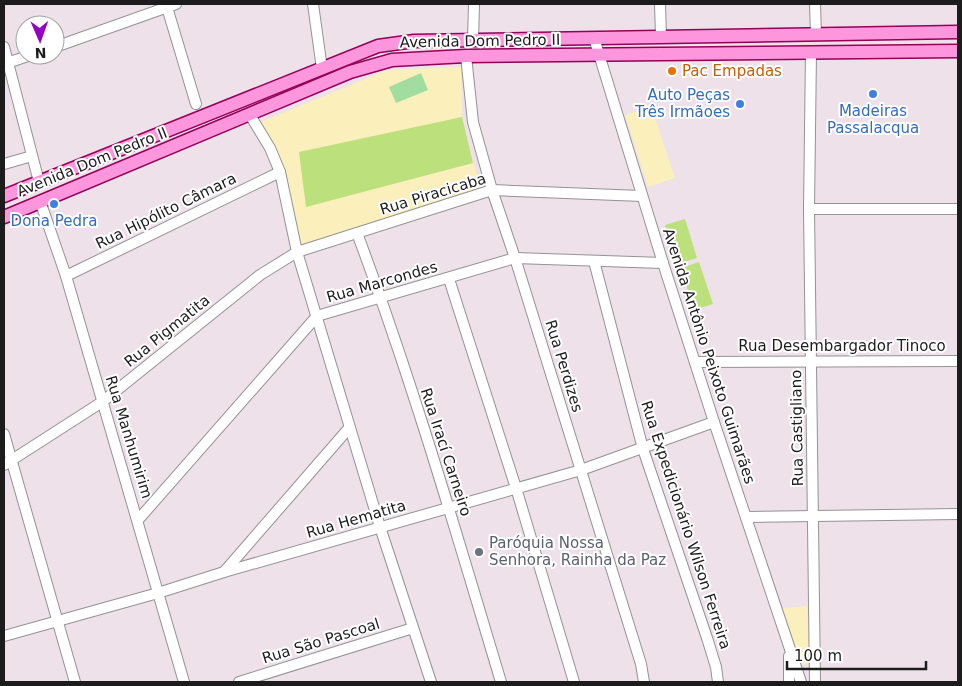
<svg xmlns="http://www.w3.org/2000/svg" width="962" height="686" font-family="'DejaVu Sans',sans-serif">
  <rect width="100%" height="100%" fill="#eee1e9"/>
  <g fill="#fbefbb">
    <path d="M461,67L462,125L481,188L297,250L281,166L258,123L387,70Z"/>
    <path d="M651,106L675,178L648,187L625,115Z"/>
    <path d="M807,606L810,662L802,665L782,608Z"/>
  </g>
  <g fill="#bce07c">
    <path d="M462,117L473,163L306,207L299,152Z"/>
    <path d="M685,219L697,258L677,264L665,225Z"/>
    <path d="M699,262L713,304L694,310L681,268Z"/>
  </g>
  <path fill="#a2dda0" d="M421,73L428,90L396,103L389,87Z"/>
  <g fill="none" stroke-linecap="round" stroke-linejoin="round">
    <g stroke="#939393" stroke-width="12">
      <g id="minor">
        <path d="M166,4L196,104"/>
        <path d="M313,4L322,69"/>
        <path d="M660,4L661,37"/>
        <path d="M815,4L816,34"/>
        <path d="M594,38L663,263L714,422L801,682"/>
        <path d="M473,40L474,4"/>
        <path d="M4,47L39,182"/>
        <path d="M55,47L176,4"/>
        <path d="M811,52L809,209L815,682"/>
        <path d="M466,56L473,122L492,190L515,258L641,664L644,682"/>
        <path d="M4,64L31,55"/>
        <path d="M250,115L270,148L280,172L297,252L380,527L431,682"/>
        <path d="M4,164L32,156"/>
        <path d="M40,201L66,276L184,682"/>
        <path d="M809,209H958"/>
        <path d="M357,233C412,380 456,532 501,682"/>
        <path d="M594,261L643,449L707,638L716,667L718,682"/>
        <path d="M66,276L280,172"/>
        <path d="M449,279L516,488L574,682"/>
        <path d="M695,362L958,361"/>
        <path d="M4,434L75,682"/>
        <path d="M4,465L102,402L260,275L297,252L492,190L642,196"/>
        <path d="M746,517L958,514"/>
        <path d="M138,520L317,316L515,258L663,263"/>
        <path d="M224,572L349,428"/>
        <path d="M4,636L158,593L224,572L581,470L714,422"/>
        <path d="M789,656V682"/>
        <path d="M239,682L413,628"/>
      </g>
    </g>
    <g stroke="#940057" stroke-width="15">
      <g id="major">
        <path d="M4,196L378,46L414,41L958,32"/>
        <path d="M4,217L350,72L392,60L466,56L958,51"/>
      </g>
    </g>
    <use href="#minor" stroke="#fff" stroke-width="10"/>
    <use href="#major" stroke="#fe96de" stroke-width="12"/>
  </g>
  <circle fill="#e8710a" stroke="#fff" stroke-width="2" cx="672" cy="71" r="5"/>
  <g fill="#3f7fe0" stroke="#fff" stroke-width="2">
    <circle cx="873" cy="94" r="5"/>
    <circle cx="740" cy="104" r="5"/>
    <circle cx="54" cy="204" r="5"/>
  </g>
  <circle fill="#6b7280" stroke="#fff" stroke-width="2" cx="479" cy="552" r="5"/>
  <g text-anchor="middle" stroke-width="4" stroke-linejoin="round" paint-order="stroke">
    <g font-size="15" fill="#1c1c1c" stroke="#fff">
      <text transform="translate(480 41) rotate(-1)" y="5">Avenida Dom Pedro II</text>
      <text transform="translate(92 162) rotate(-22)" y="5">Avenida Dom Pedro II</text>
      <text transform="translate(433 194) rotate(-17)" y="5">Rua Piracicaba</text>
      <text transform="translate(166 211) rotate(-26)" y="5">Rua Hipólito Câmara</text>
      <text transform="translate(382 282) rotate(-16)" y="5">Rua Marcondes</text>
      <text transform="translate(167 331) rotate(-39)" y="5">Rua Pigmatita</text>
      <text x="842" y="351">Rua Desembargador Tinoco</text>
      <text transform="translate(709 356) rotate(72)" y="5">Avenida Antônio Peixoto Guimarães</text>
      <text transform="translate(564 366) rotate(73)" y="5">Rua Perdizes</text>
      <text transform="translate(797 428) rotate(-91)" y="5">Rua Castigliano</text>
      <text transform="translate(129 437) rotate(73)" y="5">Rua Manhumirim</text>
      <text transform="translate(446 452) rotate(72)" y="5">Rua Irací Carneiro</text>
      <text transform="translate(356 519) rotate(-16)" y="5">Rua Hematita</text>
      <text transform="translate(686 525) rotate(72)" y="5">Rua Expedicionário Wilson Ferreira</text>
      <text transform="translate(321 641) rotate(-17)" y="5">Rua São Pascoal</text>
    </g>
    <g font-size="15" fill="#c56008" stroke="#fff" text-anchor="start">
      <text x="682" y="76">Pac Empadas</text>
    </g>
    <g font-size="15" fill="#366cbe" stroke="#fff">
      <text x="730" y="100" text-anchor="end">Auto Peças<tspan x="730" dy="17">Três Irmãoes</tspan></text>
      <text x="873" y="116">Madeiras<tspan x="873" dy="17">Passalacqua</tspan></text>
      <text x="54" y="226">Dona Pedra</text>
    </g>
    <g font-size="15" fill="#5b616d" stroke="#fff" text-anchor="start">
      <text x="489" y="548">Paróquia Nossa<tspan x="489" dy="17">Senhora, Rainha da Paz</tspan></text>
    </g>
  </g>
  <rect width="962" height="686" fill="none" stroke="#1c1c1c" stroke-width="10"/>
  <g transform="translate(40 40) rotate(178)"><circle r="24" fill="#ffffff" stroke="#a4a4a4"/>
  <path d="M0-4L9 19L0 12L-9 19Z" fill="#9500c8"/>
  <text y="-8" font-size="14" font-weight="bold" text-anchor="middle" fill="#1c1c1c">N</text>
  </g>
  <path d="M787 661v8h139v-8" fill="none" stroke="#1c1c1c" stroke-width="2.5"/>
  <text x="794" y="661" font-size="15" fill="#1c1c1c" stroke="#ffffff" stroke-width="4" paint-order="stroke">100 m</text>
</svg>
